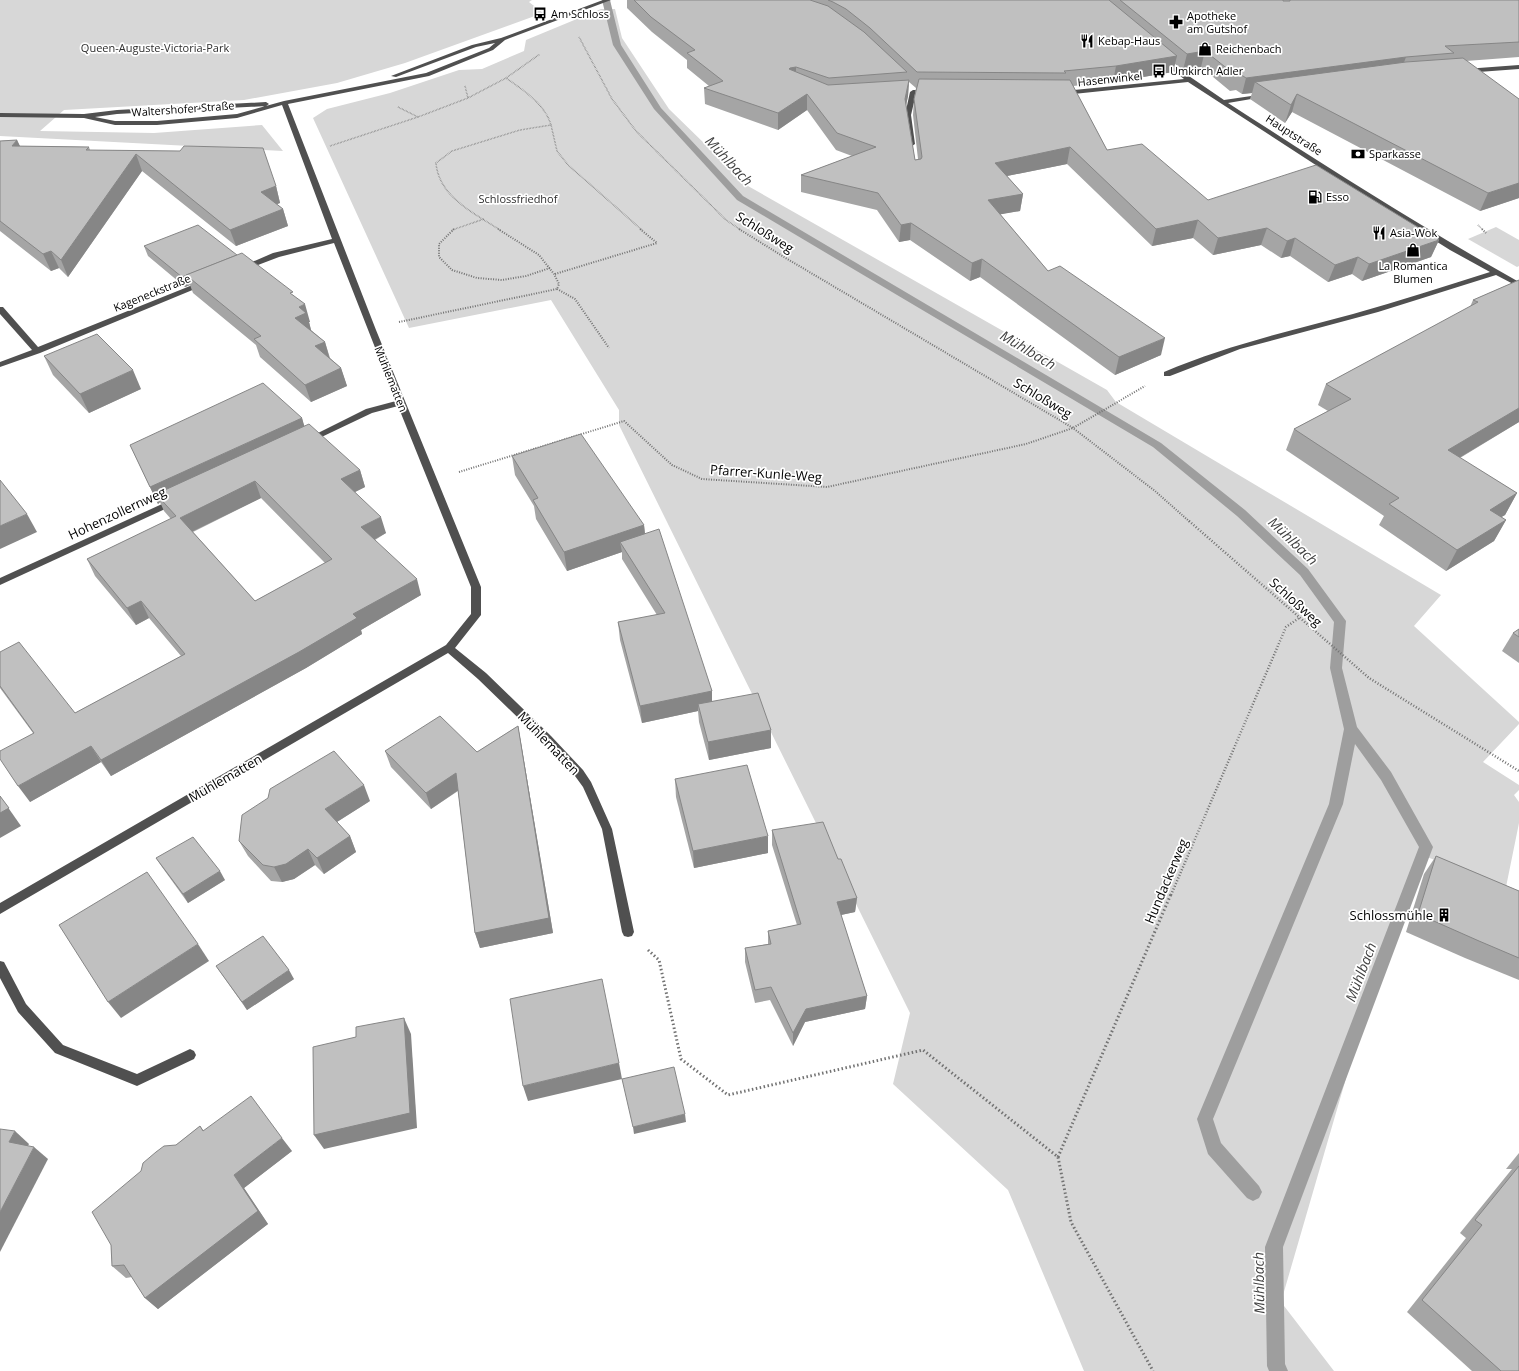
<svg xmlns="http://www.w3.org/2000/svg" width="1519" height="1371" font-family="'Open Sans',sans-serif">
  <rect width="100%" height="100%" fill="#fff"/>
  <g fill="#d7d7d7">
    <path d="M0,0H532L529,2L543,13L405,63L337,83L244,100L64,110L40,131L154,133L262,125L283,151L0,136Z"/>
    <path d="M601,9H615L622,38L669,109L748,186L1107,390L1116,402L1441,595L1414,626L1519,722V724L1483,762L1519,785V790L1514,795L1519,802V823L1506,887L1419,854L1381,958L1281,1302L1334,1371H1084L1008,1190L893,1084L910,1013L619,425V410L551,300L409,328L313,118L327,109L390,93L459,70L482,69L524,51L526,40Z"/>
    <path d="M1496,227L1519,240V266L1517,267L1468,239Z"/>
  </g>
  <g fill="none" stroke-linecap="round" stroke-linejoin="round">
    <path fill="#9e9e9e" fill-rule="evenodd" d="M602,0H610L621,45L661,108L743,196L1161,443L1245,510L1308,569L1346,621L1342,668L1357,727L1391,772L1433,847L1283,1247L1285,1364L1288,1371H1269L1267,1366L1265,1247L1419,847L1381,780L1355,744L1343,804L1213,1119L1221,1143L1259,1186L1262,1192L1259,1198L1253,1201L1247,1198L1208,1154L1197,1119L1329,804L1344,729L1330,668L1334,622L1300,575L1237,516L1153,447L737,200L654,109L613,45Z"/>
    <g stroke="#727272" stroke-width="1.5" stroke-dasharray="0.5 1" stroke-linecap="butt">
      <path d="M579,37L612,99L636,131L726,220L741,230"/>
      <path d="M465,86L468,98"/>
      <path d="M398,107L418,117L468,98L506,78L540,54"/>
      <path d="M551,125L557,151L568,165L642,230"/>
      <path d="M330,146L418,117"/>
      <path d="M1478,225L1483,230"/>
      <path d="M452,230L484,219"/>
      <path d="M500,230C474,213 439,197 436,163L452,151L520,130L551,125C545,104 523,90 506,78"/>
    </g>
    <g stroke="#727272" stroke-width="2" stroke-dasharray="1 1.5" stroke-linecap="butt">
      <path d="M454,229L439,244V257L452,270L477,278L502,280L526,276L550,268"/>
      <path d="M739,229L784,257L1073,428L1155,491L1190,522"/>
      <path d="M1482,229L1486,233"/>
      <path d="M555,274L657,243L640,229"/>
      <path d="M557,289L575,299L609,348"/>
      <path d="M399,322L557,289L559,284L554,274L539,255L498,229"/>
      <path d="M459,472L624,421L672,465L702,479L827,487L1026,444L1073,428L1145,386"/>
    </g>
    <g stroke="#727272" stroke-width="2.5" stroke-dasharray="1 2" stroke-linecap="butt">
      <path d="M1189,521L1369,678L1519,771"/>
      <path d="M1171,895L1286,627L1299,618"/>
    </g>
    <g stroke="#727272" stroke-width="3" stroke-dasharray="1.5 2.5" stroke-linecap="butt">
      <path d="M648,950L659,960L681,1059L728,1095L923,1050L1058,1157L1071,1222L1153,1371"/>
      <path d="M1058,1157L1171,894"/>
    </g>
    <g fill="#505050" fill-rule="evenodd">
      <path d="M603,0H611L505,40L493,50L429,76L288,104L376,330L481,587V615L455,648L486,673L551,736L583,770L591,782L612,829L634,932L632,936L628,937L624,936L622,932L602,829L583,787L575,776L543,742L478,679L448,653L0,914V903L446,645L471,614V587L398,406L372,413L311,442L308,443L304,440L366,409L396,401L334,243L279,257L245,270H242L238,268L273,253L332,239L282,105L237,118L157,125H115L84,118L0,117V113L84,114L117,110L266,102L269,104L266,106L117,114L95,117L115,121H157L237,114L284,101L426,73L489,48L495,43L476,47L396,77L391,76L472,45L501,38Z"/>
      <path d="M1164,59L1224,100L1265,94L1266,95L1263,97L1228,103C1324,165 1419,226 1519,282V287L1496,275L1378,312L1240,349L1170,376H1164V372C1225,346 1289,331 1353,314C1399,301 1445,286 1490,272L1450,250L1345,184L1188,82L1064,95L1061,93L1064,91L1184,79L1162,62V60Z"/>
      <path d="M1519,65V69L1465,73L1462,71L1465,69Z"/>
      <path d="M913,90H928L931,92L928,94H916L911,115L915,144L912,146L909,144L905,115L910,92Z"/>
      <path d="M200,282H206L207,284L40,353L0,367V362L32,350L0,314V307H3L38,347Z"/>
      <path d="M173,499L176,500L177,502L176,504L0,585V578Z"/>
      <path d="M0,961L4,962L26,1004L63,1045L137,1074L190,1049L194,1051L196,1055L194,1059L137,1086L55,1053L18,1012L0,978Z"/>
    </g>
  </g>
  <g fill="#a5a5a5" fill-rule="evenodd">
    <path d="M627,0H1519V57L1466,61L1519,99V198L1480,211L1292,112L1285,123L1250,99L1252,93L1242,94L1236,90L1230,91L1201,67L1183,70L1175,64L1173,72L1113,82L1073,86L1107,150L1208,200L1439,240L1431,257L1362,281L1352,274L1328,282L1290,256L1281,258L1261,245L1213,255L1193,238L1152,246L1067,164L1007,176L1023,194L1020,211L1000,214L1048,271L1161,355L1115,375L980,277L970,281L910,240L899,242L877,210L801,192V175L852,156L836,150L807,110L778,130L705,104L704,88L709,86L687,68V60L652,32L627,8ZM909,82L916,88L914,99L913,115L918,159L915,160L906,105L908,96Z"/>
    <path d="M17,140L20,146L89,147L90,150L180,151L276,186L280,203L277,204L283,209L288,226L236,246L142,171L68,277L59,268L51,271L0,231V141Z"/>
    <path d="M144,246L237,256L294,296L310,322H309L311,330L325,342L330,358L341,368L347,386L311,402L260,357L256,345L193,293L190,285L185,287L148,256Z"/>
    <path d="M1519,280V422L1460,458L1517,493L1505,515L1501,517L1506,520L1494,541L1446,571L1379,525L1384,516L1286,450L1294,429L1328,411L1318,405L1326,384L1470,307L1473,300Z"/>
    <path d="M44,356L141,389L89,413L53,375Z"/>
    <path d="M302,418L304,427L360,470L365,487L355,492L386,533L375,540L421,595L361,630L362,634L306,668L111,776L101,762L30,802L33,733L0,688V652L75,713L181,656L149,618L136,625L95,576L87,559L171,519L164,511L160,502L158,504L130,445ZM261,498L325,563L255,601L193,532Z"/>
    <path d="M512,456L644,525L645,534L712,691V701L771,730V748L709,760L699,722L698,711L642,723L620,640L618,622L657,615L622,559V552L567,571L536,519L534,506L515,475Z"/>
    <path d="M1519,629V663L1502,651L1513,633Z"/>
    <path d="M518,726L521,743L553,933L480,948L475,933L458,791L431,809L391,767L385,751L477,752Z"/>
    <path d="M675,779L768,853L694,868L676,797Z"/>
    <path d="M370,801L337,822L350,836L356,852L324,874L315,865L294,879L282,882L271,881L248,856L239,841Z"/>
    <path d="M772,830L838,859L857,898L855,912L841,915L867,996L865,1009L805,1022L793,1046L770,1000L755,1003L745,962V948L768,944V931L797,925L772,845Z"/>
    <path d="M1436,856L1519,891V980L1465,958L1406,932L1424,874Z"/>
    <path d="M156,858L225,880L188,903L162,867Z"/>
    <path d="M216,966L294,979L247,1010Z"/>
    <path d="M200,1126L204,1131L292,1151L244,1188L268,1224L158,1309L145,1298L132,1277L126,1278L112,1266L111,1245L176,1145Z"/>
    <path d="M1519,1153V1371H1472L1407,1312L1466,1238L1460,1233L1512,1169H1506Z"/>
  </g>
  <g fill="#868686">
    <path d="M1205,51L1201,67L1183,70L1187,54Z"/>
    <path d="M1177,56L1173,72L1113,82L1116,66Z"/>
    <path d="M1406,57L1400,73L1255,82L1252,93L1242,94L1246,78Z"/>
    <path d="M796,67V83L789,69L790,68Z"/>
    <path d="M909,80L908,96L904,115L905,99Z"/>
    <path d="M807,94V110L778,130V113Z"/>
    <path d="M1297,94L1292,112L1285,123L1291,105Z"/>
    <path d="M17,140L24,155L12,146Z"/>
    <path d="M1070,147L1067,164L992,179L995,163Z"/>
    <path d="M136,154L142,171L68,277L61,260Z"/>
    <path d="M1519,183V198L1480,211L1488,193Z"/>
    <path d="M276,186L280,203L266,208L261,192Z"/>
    <path d="M1023,194L1020,211L986,217L988,200Z"/>
    <path d="M283,209L288,226L236,246L230,230Z"/>
    <path d="M1198,220L1193,238L1152,246L1156,229Z"/>
    <path d="M911,223L910,240L899,242L901,225Z"/>
    <path d="M1267,228L1261,245L1213,255L1218,238Z"/>
    <path d="M1295,238L1290,256L1281,258L1287,241Z"/>
    <path d="M1439,240L1431,257L1362,281L1369,264Z"/>
    <path d="M51,251L59,268L51,271L43,254Z"/>
    <path d="M1358,257L1352,274L1328,282L1335,265Z"/>
    <path d="M982,259L980,277L970,281L972,263Z"/>
    <path d="M186,275L190,285L185,287L182,277Z"/>
    <path d="M305,304L310,322H309L311,330L300,335L295,318L299,307Z"/>
    <path d="M1165,338L1161,355L1115,375L1119,357Z"/>
    <path d="M325,342L330,360L315,346Z"/>
    <path d="M341,368L347,386L311,402L305,385Z"/>
    <path d="M133,370L141,389L89,413L80,394Z"/>
    <path d="M1519,408V422L1437,471L1448,450Z"/>
    <path d="M302,418L307,435L156,494L160,502L158,504L150,487Z"/>
    <path d="M360,470L365,487L347,496L341,479Z"/>
    <path d="M255,481L261,498L187,534L180,518Z"/>
    <path d="M1517,493L1505,515L1478,531L1490,510Z"/>
    <path d="M27,514L37,532L0,549V526Z"/>
    <path d="M381,517L386,533L366,544L361,527Z"/>
    <path d="M1506,520L1494,541L1446,571L1457,550Z"/>
    <path d="M644,525L646,544L620,542L622,552L567,571L564,552Z"/>
    <path d="M417,579L421,595L361,630L362,634L306,668L111,776L101,760L353,614Z"/>
    <path d="M141,601L149,618L136,625L127,608Z"/>
    <path d="M712,691V708L698,704V711L642,723L640,706Z"/>
    <path d="M518,726L521,743L553,933L480,948L475,933Z"/>
    <path d="M771,730V748L709,760L708,742Z"/>
    <path d="M91,746L101,762L30,802L18,786Z"/>
    <path d="M456,773L460,789L431,809L426,793Z"/>
    <path d="M364,785L370,801L332,825L325,809Z"/>
    <path d="M0,796L21,826L0,838Z"/>
    <path d="M350,836L356,852L324,874L317,858Z"/>
    <path d="M768,836V853L694,868L693,851Z"/>
    <path d="M308,849L315,865L294,879L282,882L274,867Z"/>
    <path d="M220,871L225,880L188,903L183,894Z"/>
    <path d="M857,898L855,912L836,916L837,902Z"/>
    <path d="M198,944L209,961L121,1018L108,1002Z"/>
    <path d="M289,970L294,979L247,1010L242,1002Z"/>
    <path d="M867,996L865,1009L805,1022L793,1046V1033L806,1009Z"/>
    <path d="M404,1018L411,1034L417,1128L324,1149L314,1135Z"/>
    <path d="M619,1063L622,1079L528,1101L523,1086Z"/>
    <path d="M685,1114L686,1122L634,1134L633,1127Z"/>
    <path d="M15,1131L29,1144L23,1155L9,1142Z"/>
    <path d="M282,1138L292,1151L244,1188L268,1224L158,1309L145,1298L234,1175Z"/>
    <path d="M34,1147L48,1159L0,1252V1212Z"/>
  </g>
  <g fill="#c0c0c0" stroke="#868686" fill-rule="evenodd">
    <path d="M634,0H810L828,6L864,32L907,72L829,78L796,67L790,68L789,69L828,85L909,80L905,99L915,160L921,159L922,157L914,99L919,79L1070,80L1107,150L1142,144L1208,200L1316,165L1439,240L1369,264L1358,257L1335,265L1295,238L1287,241L1267,228L1218,238L1198,220L1156,229L1070,147L995,163L1023,194L988,200L1048,271L1060,266L1165,338L1119,357L982,259L972,263L911,223L901,225L878,193L801,175L876,147L837,133L807,94L778,113L704,88L723,81L687,53L695,50L651,17Z"/>
    <path d="M828,0H1109L1177,56L1116,66L1064,71L1066,73L917,72L870,28L846,9L833,2Z"/>
    <path d="M1120,0H1283V1H1290V0H1519V42L1445,46L1454,53L1406,57L1246,78L1240,74H1234L1205,51L1187,54Z"/>
    <path d="M1463,58L1519,99V183L1488,193L1297,94L1291,105L1255,82L1406,62Z"/>
    <path d="M17,140L12,146L89,147L86,150L180,151L184,146L263,148L276,186L261,192L283,209L230,230L136,154L61,260L51,251L43,254L0,221V141Z"/>
    <path d="M198,225L237,255L182,277L144,246Z"/>
    <path d="M242,253L293,292L290,293L305,304L299,307L306,313L295,318L325,342L315,346L341,368L305,385L254,339L261,336L186,275Z"/>
    <path d="M1519,280V408L1448,450L1517,493L1490,510L1506,520L1457,550L1389,504L1399,498L1294,429L1351,399L1326,384L1478,302L1473,300Z"/>
    <path d="M97,334L133,370L80,394L44,356Z"/>
    <path d="M263,383L302,418L150,487L130,445Z"/>
    <path d="M309,424L360,470L341,479L381,517L361,527L417,579L353,614L357,618L299,652L101,760L91,746L18,786L0,759V751L34,733L0,686V652L19,642L75,713L185,654L141,601L127,608L87,559L176,516L156,494ZM255,481L332,559L255,601L180,518Z"/>
    <path d="M581,434L644,525L564,552L533,500L538,498L512,456Z"/>
    <path d="M0,480L27,514L0,526Z"/>
    <path d="M659,529L712,691L640,706L618,622L665,613L620,542Z"/>
    <path d="M1519,629V637L1513,633Z"/>
    <path d="M758,693L771,730L708,742L698,704Z"/>
    <path d="M440,716L477,752L518,726L549,918L475,933L456,773L426,793L385,751Z"/>
    <path d="M334,751L364,785L325,809L350,836L317,858L308,849L286,864L274,867L263,865L239,841L242,815L268,798L270,789Z"/>
    <path d="M747,765L768,836L693,851L675,779Z"/>
    <path d="M0,796L9,808L0,813Z"/>
    <path d="M823,822L838,859H841L857,898L837,902L867,996L806,1009L793,1033L771,987L755,990L745,948L771,944L768,931L801,924L772,830Z"/>
    <path d="M193,837L220,871L183,894L156,858Z"/>
    <path d="M1436,856L1519,891V958L1479,941L1418,914Z"/>
    <path d="M147,872L198,944L108,1002L59,925Z"/>
    <path d="M263,936L289,970L242,1002L216,966Z"/>
    <path d="M602,979L619,1063L523,1086L510,999Z"/>
    <path d="M404,1018L410,1113L314,1135L313,1047L356,1037V1027Z"/>
    <path d="M674,1067L685,1114L633,1127L622,1079Z"/>
    <path d="M251,1096L282,1138L234,1175L258,1211L145,1298L124,1265L112,1266L111,1245L92,1212L141,1171L143,1163L156,1152L164,1146L176,1145L200,1126L203,1131Z"/>
    <path d="M0,1129L15,1131L9,1142L34,1147L0,1212Z"/>
    <path d="M1519,1166V1371H1501L1422,1300L1482,1225L1475,1220Z"/>
  </g>
  <defs>
    <g id="bus-bare" transform="scale(1.08)"><path d="M-5-6H5V4H4V6H2V4H-2V6H-4V4H-5ZM-3.5-4V0h7V-4ZM-3.5 1.2v1.5H-2V1.2ZM2 1.2v1.5H3.5V1.2Z" fill="#000" stroke="#fff" stroke-width="2.5" paint-order="stroke"/></g>
    <g id="pharmacy-bare" transform="scale(1.08)"><path d="M-2-6h4v4h4v4h-4v4h-4v-4h-4v-4h4Z" fill="#000" stroke="#fff" stroke-width="2.5" paint-order="stroke"/></g>
    <g id="restaurant-bare" transform="scale(1.08)"><path d="M-5-6h1v4h1v-4h1v4h1v-4h1v5L-1.5 .5V6h-2V.5L-5-1ZM5-6V6H3V1.5H1.5Q1.5-4 5-6Z" fill="#000" stroke="#fff" stroke-width="2.5" paint-order="stroke"/></g>
    <g id="shop-bare" transform="scale(1.08)"><path d="M-5-2.5h2.3a2.7 3.5 0 0 1 5.4 0H5L5.5 6h-11ZM-1.5-2.5h3a1.5 2.3 0 0 0-3 0Z" fill="#000" stroke="#fff" stroke-width="2.5" paint-order="stroke"/></g>
    <g id="bank-bare" transform="scale(1.08)"><path d="M-6-4H6V4H-6ZM0-2.3a2.3 2.3 0 1 0 0 4.6a2.3 2.3 0 1 0 0-4.6Z" fill="#000" stroke="#fff" stroke-width="2.5" paint-order="stroke"/></g>
    <g id="fuel-bare" transform="scale(1.08)"><path d="M-5.5-6h7V0h2V4h1.3V-2.5L3-4.5l.8-.8L6-3V5H2.5V1h-1V6h-7ZM-4.2-4.7v3.2H.2V-4.7Z" fill="#000" stroke="#fff" stroke-width="2.5" paint-order="stroke"/></g>
    <g id="building-bare" transform="scale(1.08)"><path d="M-4-6H4V6H1V3H-1V6H-4ZM-2.5-4.3h1.7v1.8h-1.7ZM.8-4.3h1.7v1.8H.8ZM-2.5-1h1.7V.8h-1.7ZM.8-1h1.7V.8H.8Z" fill="#000" stroke="#fff" stroke-width="2.5" paint-order="stroke"/></g>
  </defs>
  <g fill-rule="evenodd">
    <use href="#bus-bare" x="540" y="14"/>
    <use href="#pharmacy-bare" x="1176" y="22"/>
    <use href="#restaurant-bare" x="1087" y="41"/>
    <use href="#shop-bare" x="1205" y="49"/>
    <use href="#bus-bare" x="1159" y="71"/>
    <use href="#bank-bare" x="1358" y="154"/>
    <use href="#fuel-bare" x="1315" y="197"/>
    <use href="#restaurant-bare" x="1379" y="233"/>
    <use href="#shop-bare" x="1413" y="250"/>
    <use href="#building-bare" x="1444" y="915"/>
  </g>
  <g text-anchor="middle" stroke-width="3.5" stroke-linejoin="round" paint-order="stroke">
    <g font-size="11" fill="#000" stroke="#fff" text-anchor="start">
      <text x="551" y="18">Am Schloss</text>
      <text x="1187" y="20">Apotheke<tspan x="1187" dy="13">am Gutshof</tspan></text>
      <text x="1098" y="45">Kebap-Haus</text>
      <text x="1216" y="53">Reichenbach</text>
      <text x="1170" y="75">Umkirch Adler</text>
      <text x="1369" y="158">Sparkasse</text>
      <text x="1326" y="201">Esso</text>
      <text x="1390" y="237">Asia-Wok</text>
      <text x="1413" y="270" text-anchor="middle">La Romantica<tspan x="1413" dy="13">Blumen</tspan></text>
    </g>
    <g font-size="11" fill="#2e2e2e" stroke="#fff">
      <text x="155" y="52">Queen-Auguste-Victoria-Park</text>
      <text x="518" y="203">Schlossfriedhof</text>
    </g>
    <g font-size="11" fill="#000" stroke="#fff">
      <text transform="translate(1110 79) rotate(-6)" y="4">Hasenwinkel</text>
      <text transform="translate(183 109) rotate(-4)" y="4">Waltershofer Straße</text>
      <text transform="translate(1294 135) rotate(33)" y="4">Hauptstraße</text>
      <text transform="translate(152 293) rotate(-22)" y="4">Kageneckstraße</text>
      <text transform="translate(391 379) rotate(68)" y="4">Mühlematten</text>
    </g>
    <g font-size="13" fill="#000" stroke="#fff">
      <text transform="translate(765 232) rotate(32)" y="5">Schloßweg</text>
      <text transform="translate(1043 398) rotate(31)" y="5">Schloßweg</text>
      <text transform="translate(766 473) rotate(4)" y="5">Pfarrer-Kunle-Weg</text>
      <text transform="translate(117 513) rotate(-25)" y="5">Hohenzollernweg</text>
      <text transform="translate(1296 602) rotate(42)" y="5">Schloßweg</text>
      <text transform="translate(549 743) rotate(46)" y="5">Mühlematten</text>
      <text transform="translate(225 778) rotate(-30)" y="5">Mühlematten</text>
      <text transform="translate(1166 881) rotate(-67)" y="5">Hundackerweg</text>
    </g>
    <g font-size="13" fill="#000" stroke="#fff" text-anchor="end">
      <text x="1433" y="920">Schlossmühle</text>
    </g>
    <g font-size="14" font-style="italic" fill="#3f3f3f" stroke="#fff">
      <text transform="translate(729 161) rotate(47)" y="5">Mühlbach</text>
      <text transform="translate(1028 350) rotate(31)" y="5">Mühlbach</text>
      <text transform="translate(1293 541) rotate(44)" y="5">Mühlbach</text>
      <text transform="translate(1361 972) rotate(-69)" y="5">Mühlbach</text>
      <text transform="translate(1259 1283) rotate(-91)" y="5">Mühlbach</text>
    </g>
  </g>
</svg>
